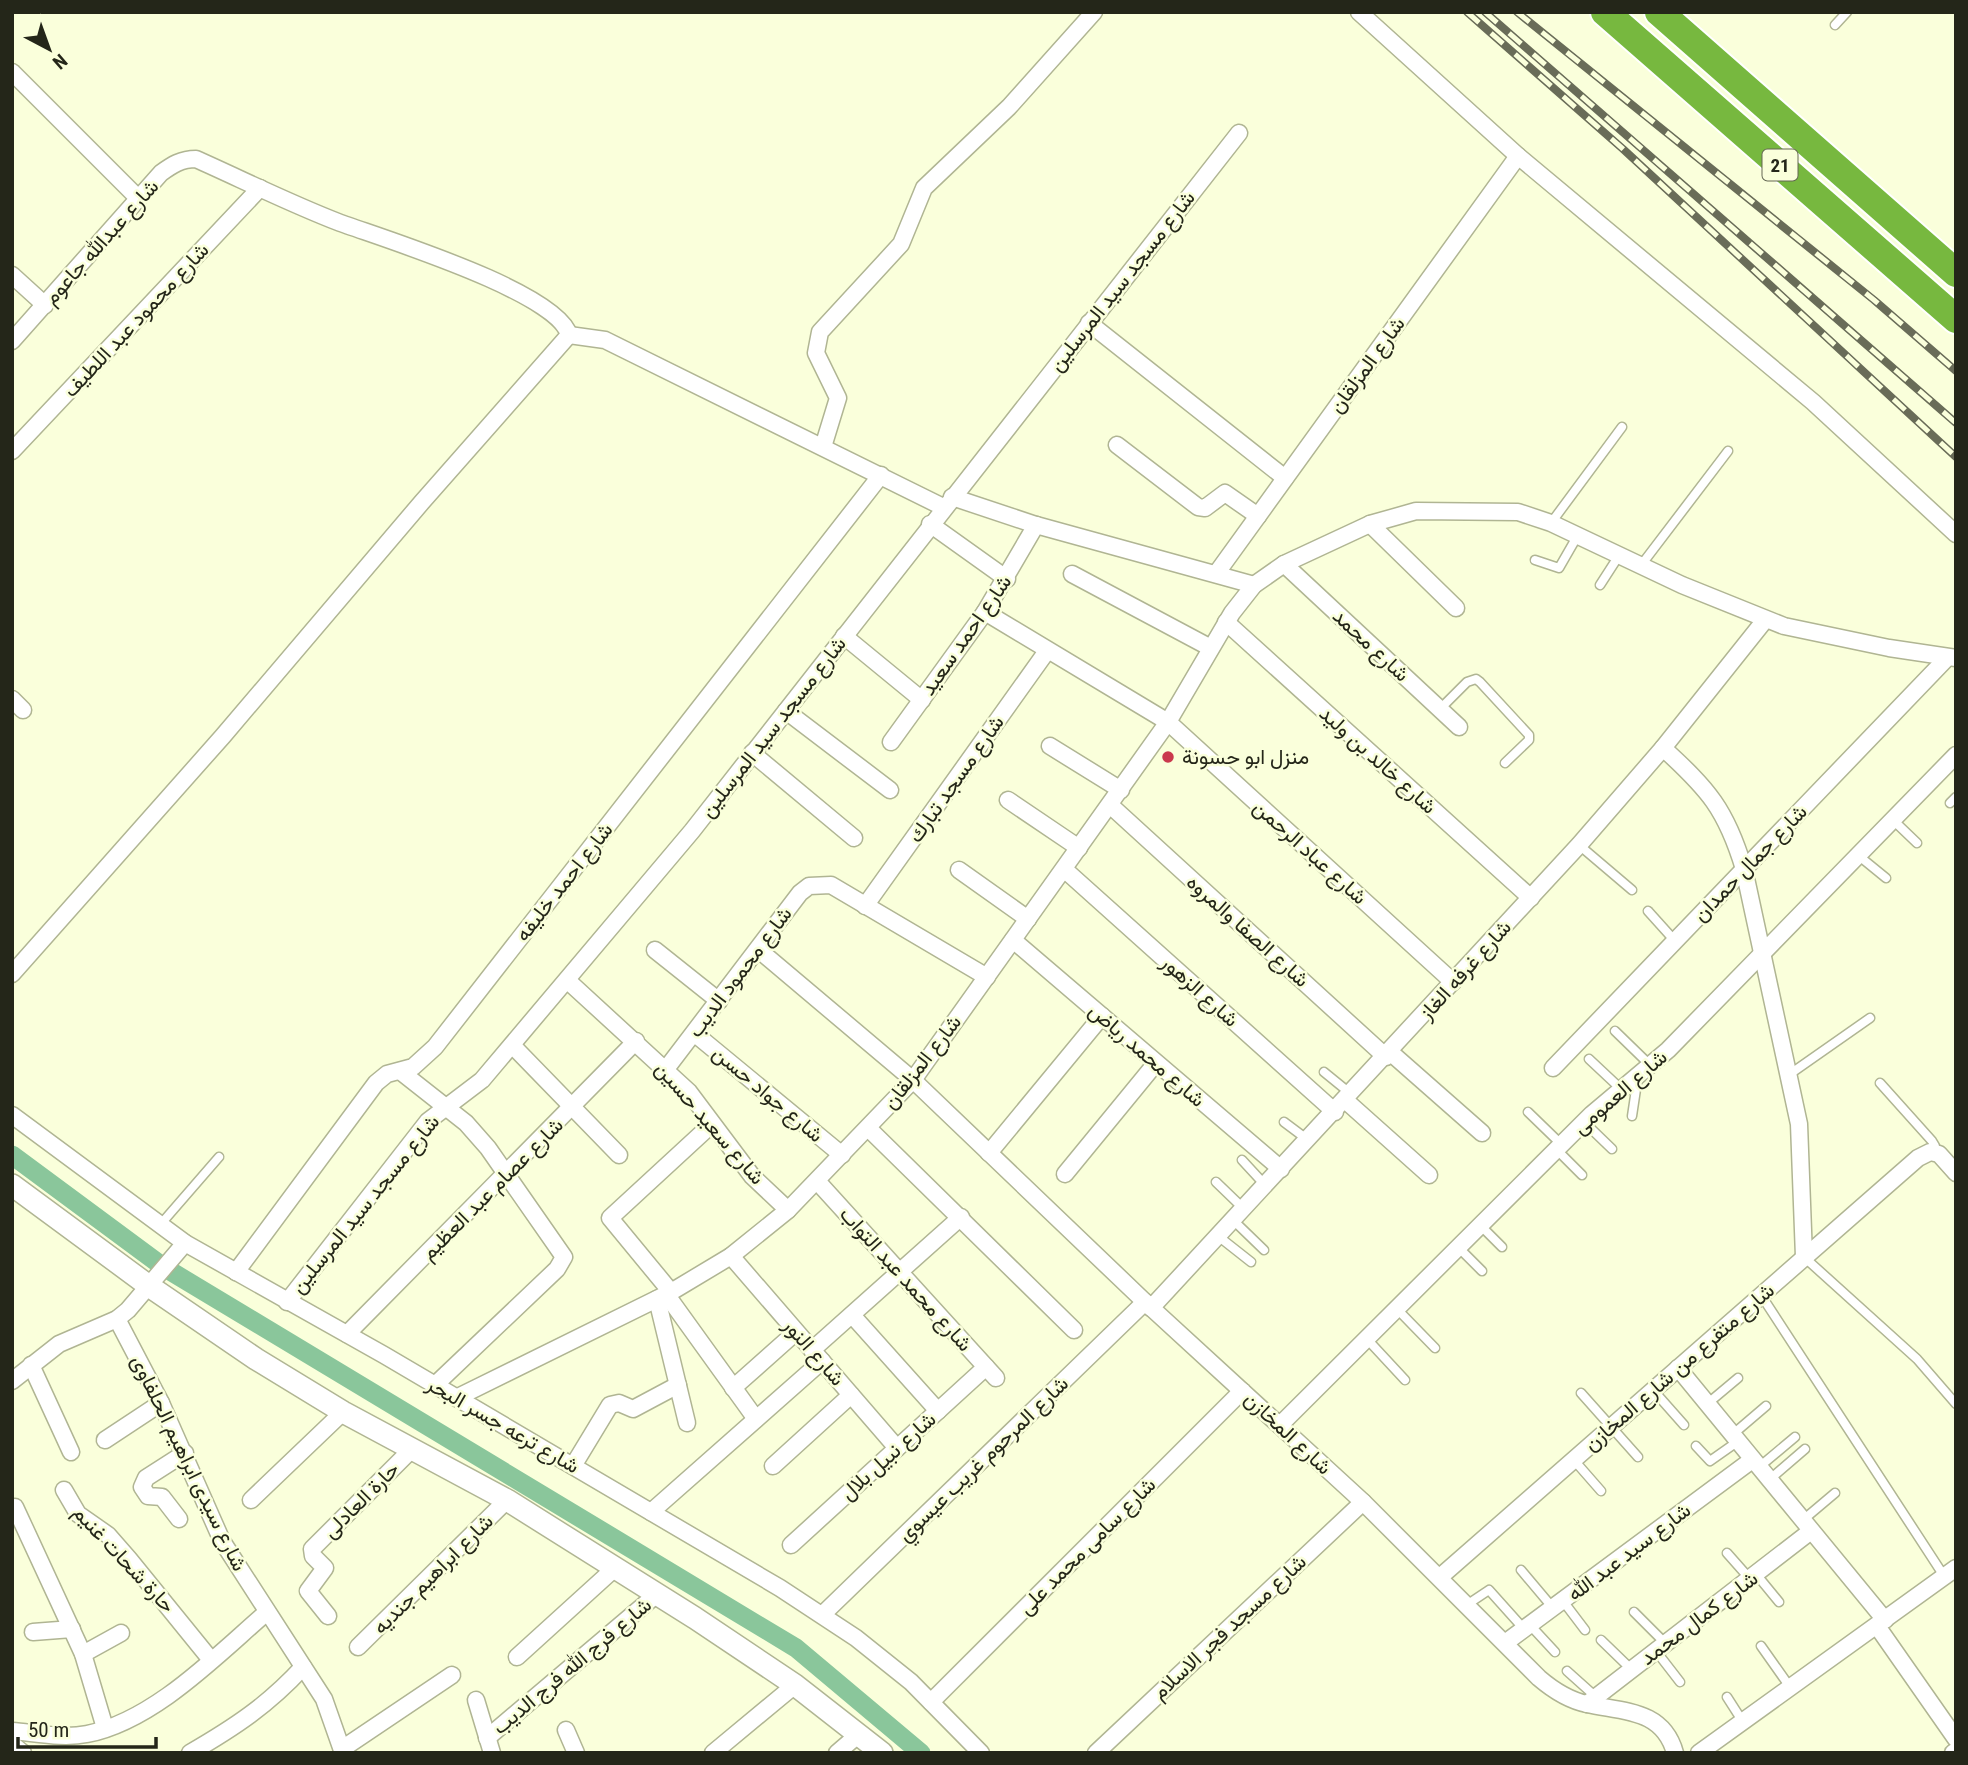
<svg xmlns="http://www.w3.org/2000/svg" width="1968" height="1765" font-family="'Roboto Condensed',Vazirmatn,sans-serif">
  <rect width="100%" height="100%" fill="#faffdb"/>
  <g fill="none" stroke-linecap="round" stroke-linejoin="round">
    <path stroke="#8ac69b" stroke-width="19" d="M12,1155L162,1266L796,1648L921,1753"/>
    <g stroke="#b0b593" stroke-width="11">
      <g id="lane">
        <path d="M1835,25L1847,12"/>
        <path d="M1551,523L1622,427"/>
        <path d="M1535,560L1559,568L1578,535"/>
        <path d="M1642,564L1728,451"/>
        <path d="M1600,585L1620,554"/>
        <path d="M1440,709L1467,682L1476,679L1480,682L1529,735V740L1505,763"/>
        <path d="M1950,803L1956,797"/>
        <path d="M1893,820L1917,843"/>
        <path d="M1579,845L1632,890"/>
        <path d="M1859,856L1886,878"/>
        <path d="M1648,911L1675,941"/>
        <path d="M1615,1031L1651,1066"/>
        <path d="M1589,1059L1621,1089"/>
        <path d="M1324,1072L1351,1094"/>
        <path d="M1790,1074L1870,1018"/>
        <path d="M1880,1083L1932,1141L1935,1146L1930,1152"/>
        <path d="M1528,1112L1561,1144"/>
        <path d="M1632,1116L1638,1076"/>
        <path d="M1284,1122L1308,1140"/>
        <path d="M1584,1122L1612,1149"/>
        <path d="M1556,1149L1582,1175"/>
        <path d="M1242,1160L1266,1186"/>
        <path d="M1216,1182L1244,1209"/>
        <path d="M1233,1220L1264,1250"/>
        <path d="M1479,1224L1502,1247"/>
        <path d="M160,1225L219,1157"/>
        <path d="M1218,1236L1251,1262"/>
        <path d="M1457,1246L1482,1271"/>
        <path d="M1804,1257L1917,1359L1956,1404"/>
        <path d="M1761,1295L1944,1576"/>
        <path d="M1396,1308L1435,1348"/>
        <path d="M1366,1338L1405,1380"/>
        <path d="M1653,1390L1684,1425"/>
        <path d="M1581,1393L1638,1457"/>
        <path d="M1707,1404L1738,1378"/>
        <path d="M1732,1435L1766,1406"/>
        <path d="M1696,1446L1710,1461L1737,1442"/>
        <path d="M1573,1459L1601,1491"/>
        <path d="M1758,1468L1795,1437"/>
        <path d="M1769,1480L1805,1449"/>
        <path d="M1803,1520L1835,1493"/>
        <path d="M1727,1553L1750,1579"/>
        <path d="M1521,1570L1553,1608"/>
        <path d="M1756,1574L1779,1602"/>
        <path d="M1563,1601L1585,1630"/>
        <path d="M1468,1604L1489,1590L1524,1629"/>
        <path d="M1634,1612L1665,1643"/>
        <path d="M1530,1625L1555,1652"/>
        <path d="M1601,1640L1631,1669"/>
        <path d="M1761,1646L1790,1687"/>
        <path d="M1656,1651L1680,1682"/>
        <path d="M1567,1671L1596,1697"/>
        <path d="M1727,1697L1743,1722"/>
      </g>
    </g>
    <g stroke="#b0b593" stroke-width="19">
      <g id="street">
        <path d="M1359,12L1518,156L1813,402L1956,534"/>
        <path d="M12,72L138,198"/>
        <path d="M12,275L45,305"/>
        <path d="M1089,323L1285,478"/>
        <path d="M569,335L605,340L943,507"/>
        <path d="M12,341L161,173C172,165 181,159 196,159C243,180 289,203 338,222C381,238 558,292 569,335L422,502L223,736L12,974"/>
        <path d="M1117,445L1198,507L1205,508L1225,493L1258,516"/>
        <path d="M823,447L838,398L816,353L820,332L901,244L924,188L1009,107L1094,12"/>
        <path d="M12,451L260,188"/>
        <path d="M952,497L1036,525L1254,585"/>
        <path d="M930,524L1007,579"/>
        <path d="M1370,524L1456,608"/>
        <path d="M1284,564L1459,727"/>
        <path d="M1072,574L1209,647"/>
        <path d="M1216,574L1518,156"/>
        <path d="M985,612L1168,722L1453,982"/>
        <path d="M1226,622L1531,898"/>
        <path d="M844,636L922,700"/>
        <path d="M12,699L23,710"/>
        <path d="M786,711L890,790"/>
        <path d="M891,742L985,612L1036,525"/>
        <path d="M1050,746L1121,790"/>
        <path d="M1663,748C1708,789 1726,809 1744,869L1799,1124L1804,1257"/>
        <path d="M752,753L854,838"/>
        <path d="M1008,800L1079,848"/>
        <path d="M1110,805L1386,1057"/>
        <path d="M1064,869L1335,1112"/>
        <path d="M959,870L1028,919"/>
        <path d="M865,906L1047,651"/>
        <path d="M1013,940L1281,1169"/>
        <path d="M655,950L719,1001"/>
        <path d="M759,950L913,1080L1145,1302L1363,1502L1539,1678C1553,1690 1568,1700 1587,1704C1623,1712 1663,1709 1675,1753"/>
        <path d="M568,981L689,1092L752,1176L788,1210"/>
        <path d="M694,1033L842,1155"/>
        <path d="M512,1045L619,1155"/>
        <path d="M1390,1052L1482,1133"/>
        <path d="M1553,1068L1947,658"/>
        <path d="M666,1069L800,893L809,886L831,885L987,977"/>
        <path d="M400,1071L466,1123L488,1148L564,1257L557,1269L435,1385"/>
        <path d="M1345,1100L1429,1175"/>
        <path d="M12,1115L185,1243L384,1355L780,1588L856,1638L911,1682L981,1753"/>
        <path d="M868,1128L1074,1330"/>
        <path d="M989,1153L1102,1016"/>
        <path d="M1065,1174L1156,1063"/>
        <path d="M817,1181L996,1378"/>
        <path d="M731,1256L897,1448"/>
        <path d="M236,1272L376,1083L387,1074L413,1067L435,1047L881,475"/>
        <path d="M671,1292L610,1218L712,1124"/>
        <path d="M666,1294L756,1419"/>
        <path d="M657,1299L687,1423"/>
        <path d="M287,1302L428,1121L482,1080L692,831L1239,133"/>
        <path d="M1151,1308L1579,845L1663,748L1765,620"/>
        <path d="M852,1315L938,1411"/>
        <path d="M117,1319L161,1403L222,1541L324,1699L343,1753"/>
        <path d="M347,1334L636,1041"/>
        <path d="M812,1350L961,1217"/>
        <path d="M31,1365L71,1452"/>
        <path d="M1678,1368L1885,1620"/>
        <path d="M12,1381L59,1344L117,1319L128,1310L185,1243"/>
        <path d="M733,1388L796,1332"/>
        <path d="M456,1398L671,1292L731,1256L788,1210L913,1080L1168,722L1232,613L1254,585L1284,564L1370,524L1416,511L1518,512L1551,523L1682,585L1784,626L1889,648L1956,658"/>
        <path d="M1280,1425L1592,1114L1668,1050L1956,755"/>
        <path d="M105,1440L161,1403"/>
        <path d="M573,1466L610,1405L619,1403L633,1409L678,1385"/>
        <path d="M773,1466L851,1395"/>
        <path d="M64,1490L78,1514L108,1535L129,1559L211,1660"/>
        <path d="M251,1500L343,1412"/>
        <path d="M15,1507L83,1654L105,1728"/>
        <path d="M651,1512L822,1361"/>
        <path d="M179,1519L162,1497L148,1496L142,1487L146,1478L185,1453"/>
        <path d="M791,1545L986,1367"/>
        <path d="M1440,1577L1918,1158L1930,1152L1939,1154L1956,1173"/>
        <path d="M822,1615L1145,1302"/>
        <path d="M328,1616L308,1591L325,1568L313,1556L312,1549L412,1449"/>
        <path d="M1877,1626L1956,1739"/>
        <path d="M33,1632L72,1629"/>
        <path d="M1505,1643L1752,1460"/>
        <path d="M358,1647L507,1500"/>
        <path d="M83,1654L121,1633"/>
        <path d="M517,1657L615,1568"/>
        <path d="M476,1700L492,1753"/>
        <path d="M931,1702L1242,1391"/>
        <path d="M1587,1704L1811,1531"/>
        <path d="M566,1730L576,1753"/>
        <path d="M12,1731C36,1733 63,1739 87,1734C154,1721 217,1655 267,1612"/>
        <path d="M487,1738L657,1594"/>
        <path d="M12,1744L23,1753"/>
        <path d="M342,1749L452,1675"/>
        <path d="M190,1753C235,1727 268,1705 303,1667"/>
        <path d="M713,1753L795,1685"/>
        <path d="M837,1753L859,1734"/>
        <path d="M1096,1753L1363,1502"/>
        <path d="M1699,1753L1956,1568"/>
        <path d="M1953,1753L1956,1751"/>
      </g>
    </g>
    <g stroke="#b0b593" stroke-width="24">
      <path id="secondary" d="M12,1185L149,1286L256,1359L343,1412L507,1500L695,1618L795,1685L882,1753"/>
    </g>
    <g stroke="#fff" stroke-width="32">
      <g id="highway">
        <path d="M1605,12L1956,319"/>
        <path d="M1659,12L1956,273"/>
      </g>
    </g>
    <use href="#lane" stroke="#fff" stroke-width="8"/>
    <use href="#street" stroke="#fff" stroke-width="16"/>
    <use href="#secondary" stroke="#fff" stroke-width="21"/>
    <use href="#highway" stroke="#77b83f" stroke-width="28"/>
    <g stroke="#696c58" stroke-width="8">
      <g id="rail">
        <path d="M1467,12L1623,149L1956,457"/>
        <path d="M1485,12L1956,423"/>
        <path d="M1517,12L1874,300L1956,371"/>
      </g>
    </g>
    <use href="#rail" stroke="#faffdb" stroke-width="5" stroke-dasharray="16" stroke-linecap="butt"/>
  </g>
  <circle fill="#ca394d" stroke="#faffdb" stroke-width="2.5" cx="1168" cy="757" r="7"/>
  <g text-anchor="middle" stroke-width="5" stroke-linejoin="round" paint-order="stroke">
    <rect fill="#faffdb" stroke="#646753" stroke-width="2" x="1762.5" y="149.5" width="35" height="31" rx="5"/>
    <g font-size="19" font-weight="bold" fill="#242619">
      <text x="1780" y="172">21</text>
    </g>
    <g font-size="21" fill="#242619" stroke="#faffdb">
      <text transform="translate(101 242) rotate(-48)" y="7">شارع عبدالله جاعوم</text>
      <text transform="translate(1122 281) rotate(-52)" y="7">شارع مسجد سيد المرسلين</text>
      <text transform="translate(136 320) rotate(-47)" y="7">شارع محمود عبد اللطيف</text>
      <text transform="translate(1367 365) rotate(-54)" y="7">شارع المزلقان</text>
      <text transform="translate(966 635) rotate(-55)" y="7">شارع احمد سعيد</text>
      <text transform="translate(1371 645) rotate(43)" y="7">شارع محمد</text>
      <text transform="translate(773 727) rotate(-52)" y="7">شارع مسجد سيد المرسلين</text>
      <text transform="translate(1378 760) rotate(42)" y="7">شارع خالد بن وليد</text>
      <text transform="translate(956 779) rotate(-55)" y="7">شارع مسجد تبارك</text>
      <text transform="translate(1310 852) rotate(42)" y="7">شارع عباد الرحمن</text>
      <text transform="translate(1750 863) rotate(-46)" y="7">شارع جمال حمدان</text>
      <text transform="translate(564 882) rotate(-52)" y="7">شارع احمد خليفه</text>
      <text transform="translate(1248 931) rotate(42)" y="7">شارع الصفا والمروه</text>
      <text transform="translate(1465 970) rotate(-48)" y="7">شارع غرفه الغاز</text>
      <text transform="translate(740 972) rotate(-53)" y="7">شارع محمود الديب</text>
      <text transform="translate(1200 991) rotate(42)" y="7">شارع الزهور</text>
      <text transform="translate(1147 1055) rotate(41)" y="7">شارع محمد رياض</text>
      <text transform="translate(922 1062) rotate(-52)" y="7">شارع المزلقان</text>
      <text transform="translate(1620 1092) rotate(-41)" y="7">شارع العمومى</text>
      <text transform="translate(768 1094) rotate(40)" y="7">شارع جواد حسن</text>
      <text transform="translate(710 1123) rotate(49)" y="7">شارع سعيد حسين</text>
      <text transform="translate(492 1189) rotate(-45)" y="7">شارع عصام عبد العظيم</text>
      <text transform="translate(365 1204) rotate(-51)" y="7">شارع مسجد سيد المرسلين</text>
      <text transform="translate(906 1279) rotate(48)" y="7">شارع محمد عبد التواب</text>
      <text transform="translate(814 1352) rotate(49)" y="7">شارع النور</text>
      <text transform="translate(1679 1367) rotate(-41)" y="7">شارع متفرع من شارع المخازن</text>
      <text transform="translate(503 1425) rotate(30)" y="7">شارع ترعه جسر البحر</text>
      <text transform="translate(1288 1433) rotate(43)" y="7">شارع المخازن</text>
      <text transform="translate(888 1456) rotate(-42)" y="7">شارع نبيل بلال</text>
      <text transform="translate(983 1459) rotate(-44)" y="7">شارع المرحوم غريب عيسوي</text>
      <text transform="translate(189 1463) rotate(64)" y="7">شارع سيدى ابراهيم الحلفاوى</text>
      <text transform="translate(361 1500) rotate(-45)" y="7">حارة العادلى</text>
      <text transform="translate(1087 1546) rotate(-45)" y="7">شارع سامى محمد على</text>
      <text transform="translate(1629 1552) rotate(-37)" y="7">شارع سيد عبد الله</text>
      <text transform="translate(124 1559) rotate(47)" y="7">حارة شحات غنيم</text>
      <text transform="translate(433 1574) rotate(-45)" y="7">شارع ابراهيم جنديه</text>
      <text transform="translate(1699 1618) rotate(-37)" y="7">شارع كمال محمد</text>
      <text transform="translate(1229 1627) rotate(-43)" y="7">شارع مسجد فجر الاسلام</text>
      <text transform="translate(572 1666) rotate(-40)" y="7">شارع فرج الله فرج الديب</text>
    </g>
    <g font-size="21" fill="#242619" stroke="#faffdb" text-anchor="start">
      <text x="1182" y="764">منزل ابو حسونة</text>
    </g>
  </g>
  <rect width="1968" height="1765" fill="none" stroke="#242619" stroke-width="28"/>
  <g transform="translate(49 49) rotate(139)" stroke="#faffdb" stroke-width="5" paint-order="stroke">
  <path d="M0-5L12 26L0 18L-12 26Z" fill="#242619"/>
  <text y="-10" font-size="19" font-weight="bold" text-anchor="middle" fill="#242619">N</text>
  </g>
  <path d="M18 1737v10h138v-10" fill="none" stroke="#242619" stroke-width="3.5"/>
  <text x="28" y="1737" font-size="21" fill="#242619" stroke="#faffdb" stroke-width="5" paint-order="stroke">50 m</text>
</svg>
